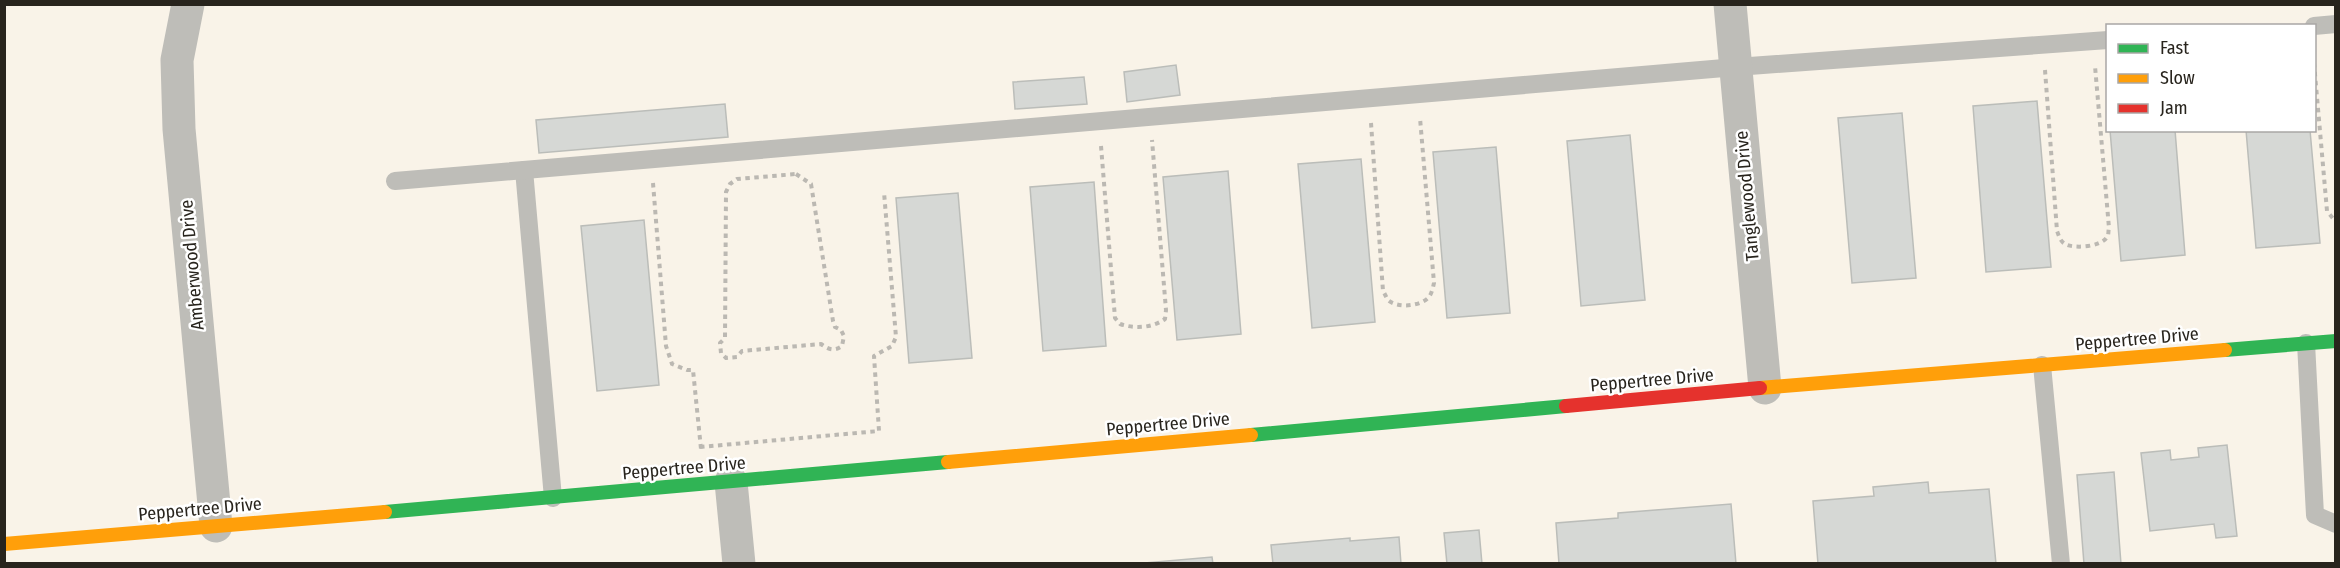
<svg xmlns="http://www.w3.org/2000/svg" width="2340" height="568" font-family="'Fira Sans Condensed',sans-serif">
  <rect width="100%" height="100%" fill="#f9f3e8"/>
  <g fill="#d6d8d5" stroke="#bbbdb9" stroke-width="1.5">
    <path d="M1176,65L1180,95L1127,102L1124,72Z"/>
    <path d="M1084,77L1087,104L1015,109L1013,82Z"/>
    <path d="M2037,101L2051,267L1986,272L1973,106Z"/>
    <path d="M725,104L728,137L539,153L536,120Z"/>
    <path d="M1902,113L1916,278L1852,283L1838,118Z"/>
    <path d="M2110,130H2175L2185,255L2121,261Z"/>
    <path d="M2246,130H2310L2320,243L2256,248Z"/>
    <path d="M1630,135L1645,300L1581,306L1567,141Z"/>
    <path d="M1496,147L1510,313L1447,318L1433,152Z"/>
    <path d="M1361,159L1375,322L1312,328L1298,164Z"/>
    <path d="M1228,171L1241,334L1177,340L1163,177Z"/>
    <path d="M1094,182L1106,346L1043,351L1030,187Z"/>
    <path d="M958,193L972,358L909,363L896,198Z"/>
    <path d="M644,220L659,385L597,391L581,226Z"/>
    <path d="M2227,445L2237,536L2216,538L2214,524L2150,531L2141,453L2170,450L2171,460L2199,457L2198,448Z"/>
    <path d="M2114,472L2121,564H2084L2077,475Z"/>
    <path d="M1928,482L1929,493L1989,489L1996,564H1818L1813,501L1874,496L1873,487Z"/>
    <path d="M1731,504L1736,564H1559L1556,523L1618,518V513Z"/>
    <path d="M1479,530L1482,564H1447L1444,533Z"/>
    <path d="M1399,537L1401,564H1273L1271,545L1350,538V541Z"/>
    <path d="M1212,557L1213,564H1133Z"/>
  </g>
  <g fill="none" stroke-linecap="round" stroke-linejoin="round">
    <g stroke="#bbb8b2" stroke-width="4" stroke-dasharray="4.5 4.5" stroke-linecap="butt">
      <path d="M2314,63L2327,211L2336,222"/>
      <path d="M2045,70L2057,231C2059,236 2060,241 2065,244C2074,249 2101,247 2107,237C2109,235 2108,231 2109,228L2095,66"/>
      <path d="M1371,123L1383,291C1385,294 1386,297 1388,300C1398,309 1421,306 1429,297C1432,293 1433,287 1434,283L1420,118"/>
      <path d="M1101,146L1115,318L1120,324C1135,329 1152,328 1165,319L1166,310L1152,140"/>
      <path d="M796,174L811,184L833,321L835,327L841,330L844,336L842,346C834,352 828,349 821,344L742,351L737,357L726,358L721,353L720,343L725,338L726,192L730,184L737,179Z"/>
      <path d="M653,183L666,346L672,364L687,370H693L701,449"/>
      <path d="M700,447L879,431L874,356L892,346L896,337L884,192"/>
    </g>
    <g stroke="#bebdb8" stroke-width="18">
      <path d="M2314,26L2336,24"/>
      <path d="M524,170L553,498"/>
      <path d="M395,181L1736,67L2108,40"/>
      <path d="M2306,343L2315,515L2336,524"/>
      <path d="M2042,365L2061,564"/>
    </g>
    <g stroke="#bebdb8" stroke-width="33">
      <path d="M188,4L177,60L179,129L216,526"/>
      <path d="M1730,4L1765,388"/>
      <path d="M731,482L739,564"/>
    </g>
    <g stroke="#30b455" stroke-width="14">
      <path d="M2225,350L2336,341"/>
      <path d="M1251,435L1566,406"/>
      <path d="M385,512L948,462"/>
    </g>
    <g stroke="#ff9f0a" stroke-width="14">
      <path d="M1760,388L2225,350"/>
      <path d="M948,462L1251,435"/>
      <path d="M4,544L385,512"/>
    </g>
    <path stroke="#e5322d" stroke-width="14" d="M1566,406L1760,388"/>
  </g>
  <g text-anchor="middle" stroke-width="5" stroke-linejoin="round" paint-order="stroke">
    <g font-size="18" fill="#28241d" stroke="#fff">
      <text transform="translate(1747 196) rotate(-95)" y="6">Tanglewood Drive</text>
      <text transform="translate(192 265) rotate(-95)" y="6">Amberwood Drive</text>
      <text transform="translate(2137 339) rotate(-5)" y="6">Peppertree Drive</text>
      <text transform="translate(1652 380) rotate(-5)" y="6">Peppertree Drive</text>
      <text transform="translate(1168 424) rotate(-5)" y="6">Peppertree Drive</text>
      <text transform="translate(684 468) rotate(-5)" y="6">Peppertree Drive</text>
      <text transform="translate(200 509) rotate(-5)" y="6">Peppertree Drive</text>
    </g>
  </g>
  <rect width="2340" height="568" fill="none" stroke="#28241d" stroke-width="12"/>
  <rect x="2106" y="24" width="210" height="108" fill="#ffffff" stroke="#a9a7a5" stroke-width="1.5"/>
  <rect x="2118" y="44" width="30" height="9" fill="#30b455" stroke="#a9a7a5" stroke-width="1.5"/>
  <text x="2160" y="54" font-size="18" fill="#28241d">Fast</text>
  <rect x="2118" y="74" width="30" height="9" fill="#ff9f0a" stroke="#a9a7a5" stroke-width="1.5"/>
  <text x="2160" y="84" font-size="18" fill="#28241d">Slow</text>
  <rect x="2118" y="104" width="30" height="9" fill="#e5322d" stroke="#a9a7a5" stroke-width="1.5"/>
  <text x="2160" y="114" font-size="18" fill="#28241d">Jam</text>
</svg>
